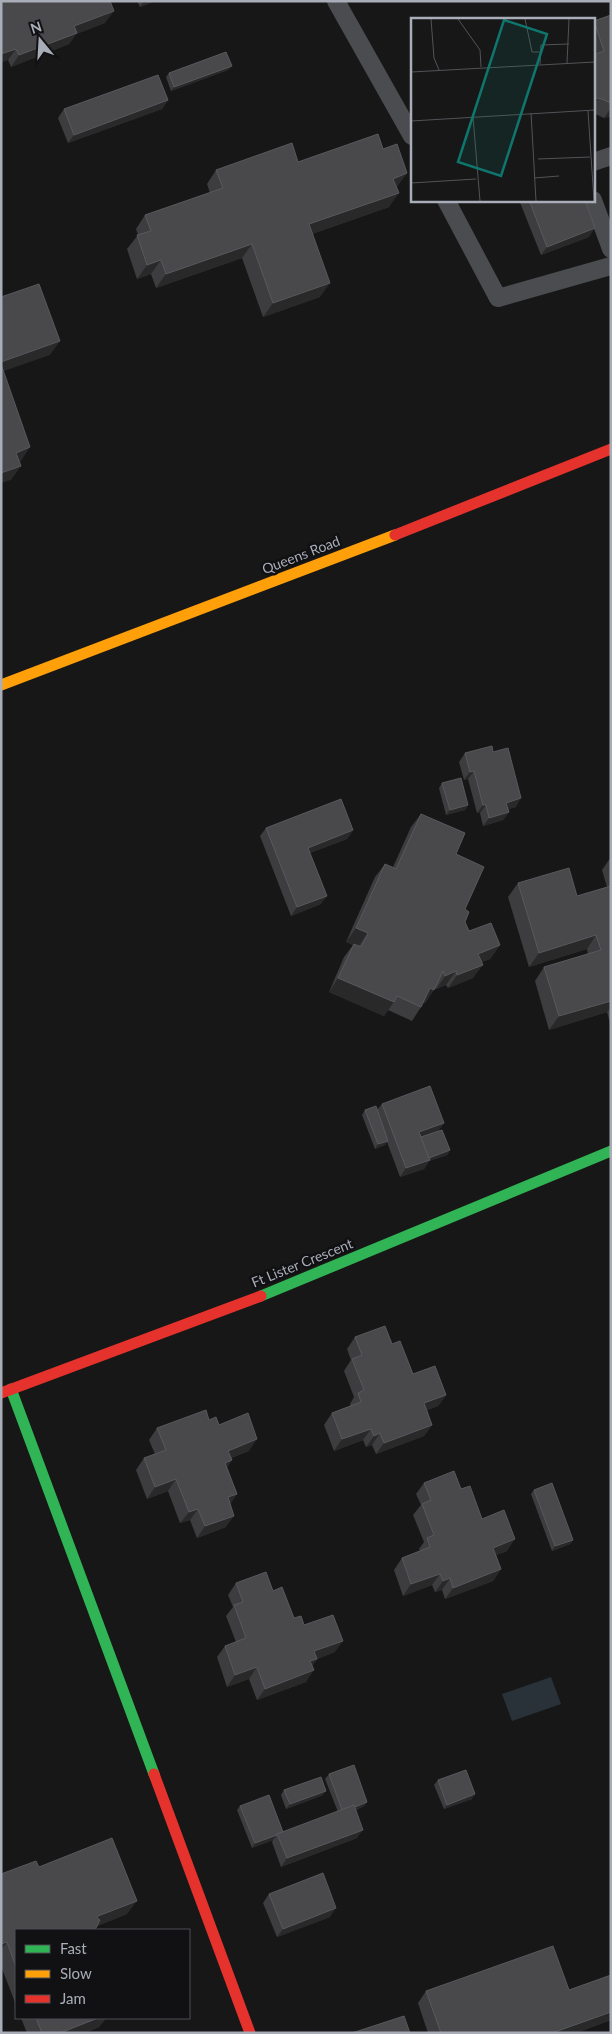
<svg xmlns="http://www.w3.org/2000/svg" width="612" height="2034" font-family="Lato,sans-serif">
  <rect width="100%" height="100%" fill="#171717"/>
  <path fill="#2a3239" d="M551,1677L561,1704L512,1721L502,1694Z"/>
  <g fill="none" stroke-linecap="round" stroke-linejoin="round">
    <g stroke="#4b4c50" stroke-width="18">
      <path d="M336,1L412,136"/>
      <path d="M593,162L611,156"/>
      <path d="M446,200L498,298L611,266"/>
      <path d="M593,200L611,249"/>
    </g>
    <g stroke="#30b455" stroke-width="11">
      <path d="M261,1296L611,1151"/>
      <path d="M11,1389L154,1774"/>
    </g>
    <path stroke="#ff9f0a" stroke-width="11" d="M1,685L395,535"/>
    <g stroke="#e5322d" stroke-width="11">
      <path d="M395,535L611,449"/>
      <path d="M1,1393L261,1296"/>
      <path d="M154,1774L250,2033"/>
    </g>
  </g>
  <g fill="#3d3d3f">
    <path d="M1,1L105,23L76,34L69,44L11,67L8,60Z"/>
    <path d="M137,1H156L140,7Z"/>
    <path d="M611,15V116L604,118L593,113V21Z"/>
    <path d="M232,66L228,70L171,91L166,77L169,73Z"/>
    <path d="M168,100L162,109L68,143L58,118L64,109Z"/>
    <path d="M383,149L407,173L396,187L389,207L312,234L320,297L263,317L242,258L156,288L151,274L137,279L127,249L138,235L136,229L145,215L210,193L207,184L216,170L298,162Z"/>
    <path d="M519,200H585L589,237L541,255Z"/>
    <path d="M493,752L516,807L508,809L509,812L503,820L483,826L480,813H477L468,779L464,780L459,762L465,753Z"/>
    <path d="M442,783L468,805L465,810L446,815L439,788Z"/>
    <path d="M421,814L456,854L465,909V922L469,931L500,945L490,959L481,962L473,978L448,988L446,985L436,989L435,988L425,1003H423L421,1007L412,1021L388,1010L384,1016L329,992L344,957L353,945L346,942L375,877L385,864L393,867L411,827Z"/>
    <path d="M266,828L353,830L347,839L310,853L321,904L291,916L260,836Z"/>
    <path d="M611,857V1026L607,1012L549,1030L535,981L544,967L588,954L587,949L529,967L508,897L518,883L577,896L607,887L602,870Z"/>
    <path d="M382,1104L444,1123L438,1131L421,1137L450,1150L447,1155L429,1161L424,1169L400,1177L387,1142L385,1145L375,1149L362,1115L365,1110H377Z"/>
    <path d="M355,1337L392,1344L413,1374L446,1395L438,1406L427,1410L432,1425L424,1436L376,1454L372,1445L366,1447L363,1440L334,1451L324,1425L332,1413L350,1406V1404L354,1397L344,1371L351,1360L347,1349Z"/>
    <path d="M209,1420L219,1425L249,1451L231,1458L232,1460L227,1467L237,1494L230,1504L226,1527L197,1538L190,1520L180,1523L168,1491L147,1499L136,1470L144,1458L155,1454L149,1440L157,1428Z"/>
    <path d="M424,1483L461,1489L482,1519L507,1551L496,1555L501,1569L493,1581L445,1599L442,1590L435,1592L432,1585L403,1596L394,1570L402,1558L420,1551L419,1549L424,1542L413,1515L421,1505L416,1494Z"/>
    <path d="M534,1490L573,1540L570,1544L552,1551L531,1494Z"/>
    <path d="M236,1583L273,1591L294,1618L304,1625L335,1652L317,1659L312,1666L306,1682L257,1700L249,1679L227,1687L217,1657L225,1646L236,1642L226,1616L233,1607L228,1595Z"/>
    <path d="M329,1774L367,1802L364,1806L356,1810L357,1838L281,1867L272,1842L273,1840L252,1848L237,1810L240,1806L283,1832L338,1812L325,1779Z"/>
    <path d="M438,1780L472,1799L444,1809L434,1785Z"/>
    <path d="M284,1790L323,1795L286,1809L281,1795Z"/>
    <path d="M39,1867L127,1914L97,1926L16,1930V2005L1,1966V1874Z"/>
    <path d="M269,1894L330,1917L277,1937L263,1903Z"/>
    <path d="M569,1990L611,2020L576,2033H428L418,2003L426,1991Z"/>
    <path d="M21,2018H106L99,2027L85,2033H27Z"/>
  </g>
  <g fill="#29292a">
    <path d="M144,1H156L140,7Z"/>
    <path d="M114,11L105,23L76,34L69,44L11,67L19,55L74,26Z"/>
    <path d="M16,49L8,60L1,63V54Z"/>
    <path d="M232,66L228,70L171,91L174,87Z"/>
    <path d="M599,98L593,105V100Z"/>
    <path d="M168,100L162,109L68,143L74,135Z"/>
    <path d="M611,108V116L604,118Z"/>
    <path d="M407,173L397,187L384,192L393,179Z"/>
    <path d="M399,193L389,207L300,238L309,224Z"/>
    <path d="M595,228L589,237L541,255L547,247Z"/>
    <path d="M252,244L242,258L156,288L166,274Z"/>
    <path d="M161,260L151,274L137,279L147,265Z"/>
    <path d="M330,283L320,297L263,317L273,303Z"/>
    <path d="M60,341L50,355L1,372V362Z"/>
    <path d="M30,447L21,461L6,466L16,453Z"/>
    <path d="M21,466L11,480L1,483V473Z"/>
    <path d="M474,771L468,779L464,780L470,772Z"/>
    <path d="M521,798L516,807L500,811L506,803Z"/>
    <path d="M468,805L465,810L446,815L450,810Z"/>
    <path d="M483,805H486L480,813H477Z"/>
    <path d="M509,812L503,820L483,826L489,818Z"/>
    <path d="M353,830L347,839L302,856L308,848Z"/>
    <path d="M327,896L321,904L291,916L297,907Z"/>
    <path d="M356,928L368,933L358,947L346,942Z"/>
    <path d="M596,935L587,949L529,967L539,953Z"/>
    <path d="M500,945L490,959L468,967L478,954Z"/>
    <path d="M483,965L473,978L448,988L457,975Z"/>
    <path d="M456,971L446,985L436,989L445,976Z"/>
    <path d="M338,978L394,1002L384,1016L329,992Z"/>
    <path d="M430,988L434,990L425,1003L420,1001Z"/>
    <path d="M611,1001V1007L607,1012L549,1030L559,1016Z"/>
    <path d="M444,1123L438,1131L413,1140L419,1132Z"/>
    <path d="M388,1141L385,1145L375,1149L378,1144Z"/>
    <path d="M450,1150L447,1155L429,1161L424,1169L400,1177L406,1168L427,1158Z"/>
    <path d="M446,1395L438,1406L416,1414L424,1403Z"/>
    <path d="M432,1425L424,1436L376,1454L384,1443Z"/>
    <path d="M371,1429L363,1440L334,1451L342,1439Z"/>
    <path d="M380,1433L372,1445L366,1447L374,1436Z"/>
    <path d="M257,1439L249,1451L220,1462L228,1451Z"/>
    <path d="M232,1460L224,1471L225,1463Z"/>
    <path d="M176,1479L168,1491L147,1499L155,1487Z"/>
    <path d="M237,1494L229,1505L228,1497Z"/>
    <path d="M198,1509L190,1520L180,1523L189,1512Z"/>
    <path d="M234,1516L226,1527L197,1538L205,1526Z"/>
    <path d="M515,1539L507,1551L485,1559L493,1548Z"/>
    <path d="M573,1540L570,1544L552,1551L555,1546Z"/>
    <path d="M501,1569L493,1581L445,1599L453,1588Z"/>
    <path d="M440,1574L432,1585L403,1596L411,1584Z"/>
    <path d="M450,1578L442,1590L435,1592L443,1581Z"/>
    <path d="M343,1641L335,1652L306,1663L314,1651Z"/>
    <path d="M317,1659L309,1671L310,1661Z"/>
    <path d="M257,1667L249,1679L227,1687L235,1675Z"/>
    <path d="M314,1670L306,1682L257,1700L265,1689Z"/>
    <path d="M326,1791L323,1795L286,1809L290,1804Z"/>
    <path d="M475,1794L472,1799L444,1809L447,1805Z"/>
    <path d="M367,1802L364,1806L339,1816L342,1811Z"/>
    <path d="M363,1830L357,1838L281,1867L287,1858Z"/>
    <path d="M277,1835L273,1840L252,1848L255,1843Z"/>
    <path d="M137,1901L127,1914L88,1930L98,1916Z"/>
    <path d="M336,1908L330,1917L277,1937L283,1929Z"/>
    <path d="M7,1942L1,1950V1944Z"/>
    <path d="M611,2012V2020L576,2033H552Z"/>
    <path d="M98,2018H106L99,2027L85,2033H60Z"/>
  </g>
  <g fill="#49494c" stroke="#58595d">
    <path d="M1,1H110L114,11L74,26L77,33L19,55L16,49L1,54Z"/>
    <path d="M611,15V103L599,98L593,100V55L604,51L594,21Z"/>
    <path d="M226,52L232,66L174,87L169,73Z"/>
    <path d="M158,75L168,100L74,135L64,109Z"/>
    <path d="M378,134L383,149L397,144L407,173L393,179L399,193L309,224L330,283L273,303L252,244L166,274L161,260L147,265L137,235L151,231L145,215L223,188L216,170L292,143L298,162Z"/>
    <path d="M529,200H585L595,228L547,247Z"/>
    <path d="M39,284L60,341L1,362V297Z"/>
    <path d="M1,364L30,447L16,453L21,466L1,473Z"/>
    <path d="M492,746L493,752L508,748L521,798L506,803L509,812L489,818L486,805H483L474,771L470,772L465,753Z"/>
    <path d="M461,778L468,805L450,810L442,783Z"/>
    <path d="M341,799L353,830L308,848L327,896L297,907L266,828Z"/>
    <path d="M421,814L465,833L456,854L484,867L465,909L469,912L465,922L469,931L491,923L500,945L478,954L483,965L457,975L456,971L445,976L443,971L434,990L430,988L421,1007L397,996L394,1002L338,978L354,944L361,947L368,933L356,928L385,864L396,869Z"/>
    <path d="M569,868L577,896L611,886V1001L559,1016L544,967L601,950L596,935L539,953L518,883Z"/>
    <path d="M430,1086L444,1123L419,1132L430,1160L406,1168L382,1104Z"/>
    <path d="M376,1106L388,1141L378,1144L365,1110Z"/>
    <path d="M442,1130L450,1150L429,1158L421,1137Z"/>
    <path d="M385,1326L392,1344L400,1341L413,1374L435,1366L446,1395L424,1403L432,1425L384,1443L380,1433L374,1436L371,1429L342,1439L332,1413L361,1402L358,1393L364,1390L352,1359L362,1355L355,1337Z"/>
    <path d="M206,1410L209,1420L216,1417L219,1425L248,1413L257,1439L228,1451L232,1460L225,1463L237,1494L228,1497L234,1516L205,1526L198,1509L189,1512L176,1479L155,1487L144,1458L166,1450L157,1428Z"/>
    <path d="M454,1471L461,1489L470,1486L482,1519L504,1510L515,1539L493,1548L501,1569L453,1588L450,1578L443,1581L440,1574L411,1584L402,1558L430,1547L427,1538L434,1535L422,1504L431,1500L424,1483Z"/>
    <path d="M552,1483L573,1540L555,1546L534,1490Z"/>
    <path d="M266,1572L273,1591L282,1587L294,1618L301,1616L304,1625L333,1615L343,1641L314,1651L317,1659L310,1661L314,1670L265,1689L257,1667L235,1675L225,1646L246,1638L234,1605L243,1602L236,1583Z"/>
    <path d="M354,1765L367,1802L355,1807L354,1805L342,1810L329,1774Z"/>
    <path d="M466,1770L475,1794L447,1805L438,1780Z"/>
    <path d="M321,1777L326,1791L290,1804L284,1790Z"/>
    <path d="M269,1795L283,1832L277,1834V1835L255,1843L240,1806Z"/>
    <path d="M354,1805L363,1830L287,1858L277,1834Z"/>
    <path d="M112,1838L137,1901L98,1916L97,1918L100,1920L95,1930H16V1967L7,1942L1,1944V1874L36,1861L39,1867Z"/>
    <path d="M323,1873L336,1908L283,1929L269,1894Z"/>
    <path d="M553,1946L569,1990L611,1975V2012L552,2033H441L426,1991Z"/>
    <path d="M404,2016L410,2033H352Z"/>
    <path d="M36,2018H98L60,2033H42Z"/>
  </g>
  <g text-anchor="middle" stroke-width="5" stroke-linejoin="round" paint-order="stroke">
    <g font-size="14" fill="#a8adb8" stroke="#111113">
      <text transform="translate(301 555) rotate(-21)" y="5">Queens Road</text>
      <text transform="translate(302 1263) rotate(-22)" y="5">Ft Lister Crescent</text>
    </g>
  </g>
  <g transform="translate(411 18)">
    <rect width="184" height="184" fill="#171717"/>
    <path fill="none" stroke="#515357" stroke-width="1" d="M20,1L23,40L28,52M47,1L69,32L70,49M114,1L121,34H130M156,45L158,1M129,46L130,27L158,26M0,54L184,44M177,93L183,183M120,95L125,183M62,99L69,183M0,103L184,92M127,141L179,139M123,160L148,158M0,165L65,161"/>
    <path fill="#0f766e" fill-opacity="0.15" stroke="#0f766e" stroke-width="2.5" d="M93,2L136,16L90,158L47,144Z"/>
    <rect width="184" height="184" fill="none" stroke="#a8adb8" stroke-width="2.5"/>
  </g>
  <rect width="612" height="2034" fill="none" stroke="#a8adb8" stroke-width="5"/>
  <rect x="15" y="1929" width="175" height="90" fill="#111113" stroke="#4d4f55"/>
  <rect x="25" y="1945" width="25" height="8" fill="#30b455" stroke="#4d4f55"/>
  <text x="60" y="1954" font-size="15" fill="#a8adb8">Fast</text>
  <rect x="25" y="1970" width="25" height="8" fill="#ff9f0a" stroke="#4d4f55"/>
  <text x="60" y="1979" font-size="15" fill="#a8adb8">Slow</text>
  <rect x="25" y="1995" width="25" height="8" fill="#e5322d" stroke="#4d4f55"/>
  <text x="60" y="2004" font-size="15" fill="#a8adb8">Jam</text>
  <g transform="translate(40 40) rotate(342)" stroke="#111113" stroke-width="4" paint-order="stroke">
  <path d="M0-4L9 19L0 12L-9 19Z" fill="#a8adb8"/>
  <text y="-8" font-size="14" font-weight="bold" text-anchor="middle" fill="#a8adb8">N</text>
  </g>
</svg>
